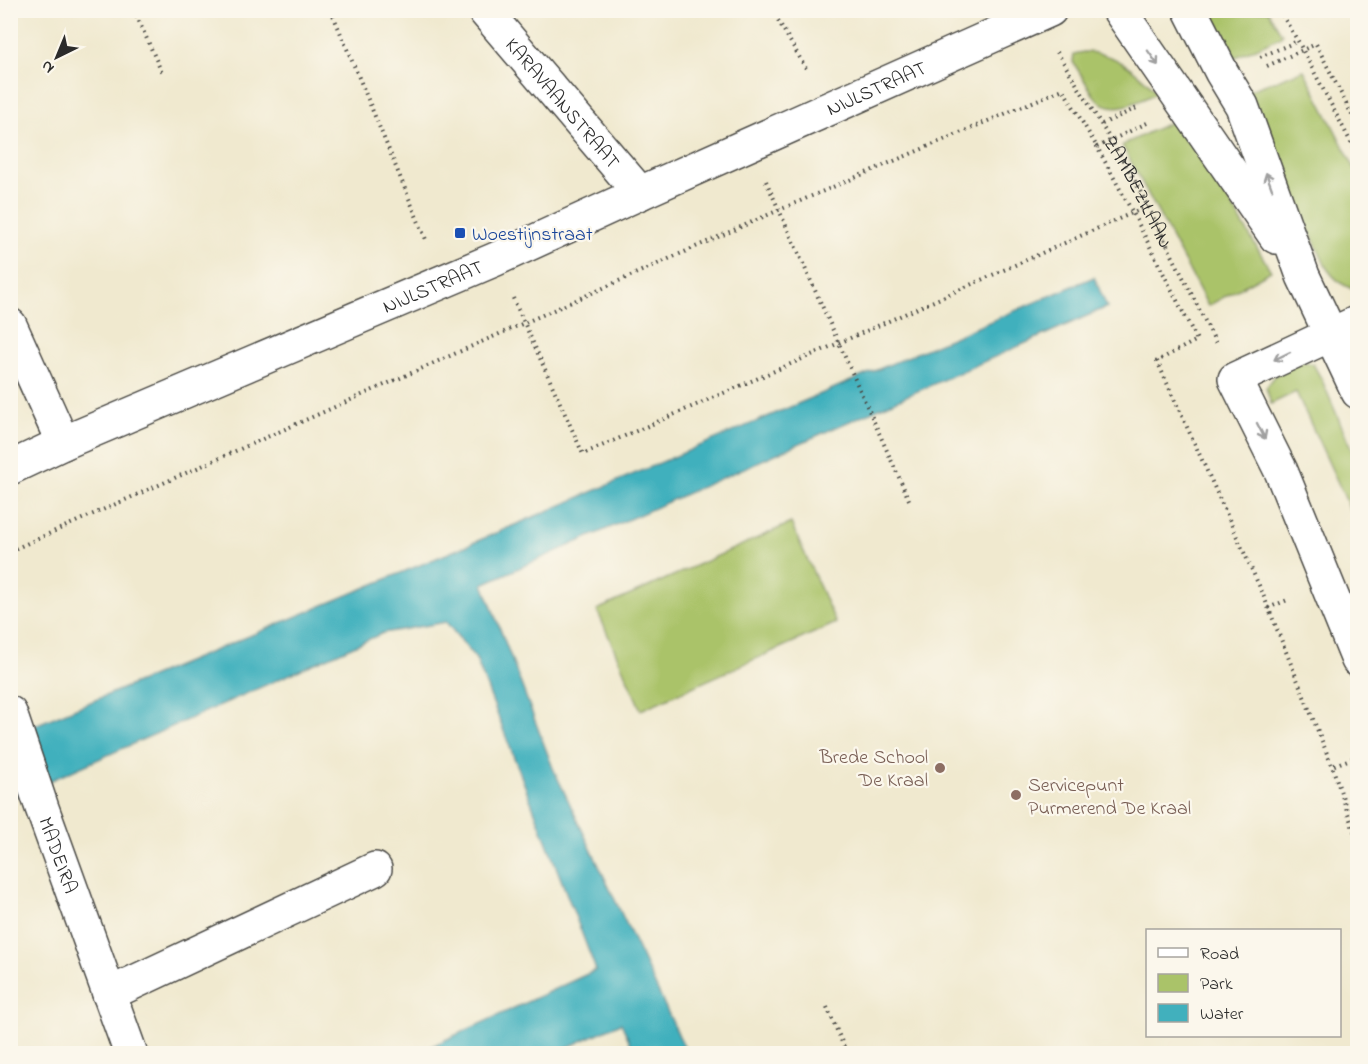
<svg xmlns="http://www.w3.org/2000/svg" width="1368" height="1064" font-family="'Indie Flower',sans-serif">
  <rect width="100%" height="100%" fill="#fbf7ec"/>
  <filter id="ink" filterUnits="userSpaceOnUse"><feTurbulence type="fractalNoise" baseFrequency=".0167" numOctaves="2"/><feDisplacementMap in="SourceGraphic" scale="12" xChannelSelector="R" yChannelSelector="G"/><feConvolveMatrix kernelMatrix="1 2 1 2 8 2 1 2 1" color-interpolation-filters="sRGB"/></filter>
  <filter id="wash" filterUnits="userSpaceOnUse"><feTurbulence type="fractalNoise" baseFrequency=".008" numOctaves="4" result="noise"/><feDisplacementMap in="SourceGraphic" scale="24" xChannelSelector="R" yChannelSelector="G"/><feGaussianBlur stdDeviation="1.35" result="paint"/><feColorMatrix in="noise" values="0 0 0 0 0 0 0 0 0 0 0 0 0 0 0 0 0 1.4 0 .05"/><feComposite in="paint" operator="in"/></filter>
  <g filter="url(#wash)">
    <rect width="100%" height="100%" fill="#f0e9cf"/>
    <g fill="#aac369" stroke="#6a774a" stroke-width="1.5">
      <path d="M1205,11H1268L1282,34L1280,37L1230,60Z"/>
      <path d="M1084,52C1115,52 1137,71 1157,92C1152,96 1145,98 1139,101C1124,107 1110,111 1096,99L1073,62L1074,54Z"/>
      <path d="M1304,70L1357,173V290C1343,287 1334,279 1326,267L1245,92Z"/>
      <path d="M1175,120L1225,194L1271,271L1208,306L1122,145Z"/>
      <path d="M1298,361L1313,364L1322,380L1357,462V524L1296,392L1271,404L1266,388L1275,376Z"/>
      <path d="M791,523L836,623L641,710L597,610Z"/>
    </g>
    <path fill="#41b0bd" stroke="#366e74" stroke-width="1.5" d="M1094,277L1107,307L483,584L553,768L687,1053H635L621,1023L555,1053H417L596,970L476,659L446,622L383,633L11,798V735L468,545Z"/>
  </g>
  <g filter="url(#ink)">
    <g fill="none" stroke-linecap="round" stroke-linejoin="round">
      <g stroke="#494844" stroke-width="36">
        <g id="minor">
          <path id="s2" d="M484,10L640,193"/>
          <path d="M1119,10L1276,237"/>
          <path d="M1190,10L1222,73L1242,106L1303,276L1358,392"/>
          <path d="M1358,322L1235,379L1281,471L1358,660"/>
          <path d="M10,325L63,443"/>
          <path id="s3" d="M10,468L63,443L496,259L640,193L1050,10"/>
          <path id="s4" d="M10,713L42,808L131,1054"/>
          <path d="M109,994L375,869"/>
        </g>
      </g>
      <g stroke="#494844" stroke-width="4" stroke-dasharray="1.5 4.5" stroke-linecap="butt">
        <path d="M134,10L162,73"/>
        <path d="M331,10L427,242"/>
        <path d="M772,10L808,72"/>
        <path d="M1279,10L1298,41L1358,156"/>
        <path id="s1" d="M1057,52L1132,175L1216,343"/>
        <path d="M1260,57L1298,41"/>
        <path d="M1267,66L1316,44L1358,127"/>
        <path d="M1147,123L1097,147L1133,213L1197,340L1157,361L1262,592L1332,766"/>
        <path d="M1102,124L1137,108"/>
        <path d="M766,181L910,502"/>
        <path d="M513,298L583,454L839,343L1148,206"/>
        <path d="M10,551L779,210L1063,89L1097,147"/>
        <path d="M1268,608L1290,599"/>
        <path d="M1358,756L1332,766L1358,843"/>
        <path d="M827,1007L847,1054"/>
      </g>
      <use href="#minor" stroke="#fff" stroke-width="33"/>
    </g>
    <defs><path id="oneway-shaft" d="M-6 0H5M1.5-3L5.5 0L1.5 3" fill="none" stroke-width="1.6" stroke-linecap="round" stroke-linejoin="round" transform="scale(1.5)"/></defs>
    <g stroke="#a0a0a0">
      <use href="#oneway-shaft" transform="translate(1153 58) rotate(55)"/>
      <use href="#oneway-shaft" transform="translate(1269 181) rotate(-110)"/>
      <use href="#oneway-shaft" transform="translate(1282 356) rotate(154)"/>
      <use href="#oneway-shaft" transform="translate(1261 431) rotate(63)"/>
    </g>
  </g>
  <rect fill="#1a4fb4" stroke="#fbf7ec" stroke-width="2" x="454" y="227" width="12" height="12" rx="3"/>
  <g fill="#8d6e63" stroke="#fbf7ec" stroke-width="2">
    <circle cx="940" cy="768" r="6"/>
    <circle cx="1016" cy="795" r="6"/>
  </g>
  <g text-anchor="middle" stroke-width="4.5" stroke-linejoin="round" paint-order="stroke">
    <g font-size="20" fill="#2b2b2b" stroke="#fbf7ec">
      <text dy="7" stroke="none"><textPath href="#s3" startOffset="946">NIJLSTRAAT</textPath></text>
      <text dy="7" stroke="none"><textPath href="#s2" startOffset="122">KARAVAANSTRAAT</textPath></text>
      <text dy="7" stroke="none"><textPath href="#s1" startOffset="162">ZAMBEZILAAN</textPath></text>
      <text dy="7" stroke="none"><textPath href="#s3" startOffset="460">NIJLSTRAAT</textPath></text>
      <text dy="7" stroke="none"><textPath href="#s4" startOffset="150">MADEIRA</textPath></text>
    </g>
    <g font-size="20" fill="#164399" stroke="#fbf7ec" text-anchor="start">
      <text x="472" y="240">Woestijnstraat</text>
    </g>
    <g font-size="20" fill="#785e54" stroke="#fbf7ec" text-anchor="end">
      <text x="928" y="763">Brede School<tspan x="928" dy="23">De Kraal</tspan></text>
      <text x="1028" y="791" text-anchor="start">Servicepunt<tspan x="1028" dy="23">Purmerend De Kraal</tspan></text>
    </g>
  </g>
  <rect width="1368" height="1064" fill="none" stroke="#fbf7ec" stroke-width="36"/>
  <rect x="1146" y="929" width="195" height="108" fill="#fbf7ec" stroke="#a8a59f" stroke-width="1.5"/>
  <rect x="1158" y="948" width="30" height="9" fill="#ffffff" stroke="#a8a59f" stroke-width="1.5"/>
  <text x="1200" y="959" font-size="18" fill="#2b2b2b">Road</text>
  <rect x="1158" y="974" width="30" height="18" fill="#aac369" stroke="#a8a59f" stroke-width="1.5"/>
  <text x="1200" y="989" font-size="18" fill="#2b2b2b">Park</text>
  <rect x="1158" y="1004" width="30" height="18" fill="#41b0bd" stroke="#a8a59f" stroke-width="1.5"/>
  <text x="1200" y="1019" font-size="18" fill="#2b2b2b">Water</text>
  <g transform="translate(57 57) rotate(223)" stroke="#fbf7ec" stroke-width="4.5" paint-order="stroke">
  <path d="M0-4.5L10 22L0 15L-10 22Z" fill="#2b2b2b"/>
  <text y="-9" font-size="16" font-weight="bold" text-anchor="middle" fill="#2b2b2b">N</text>
  </g>
</svg>
